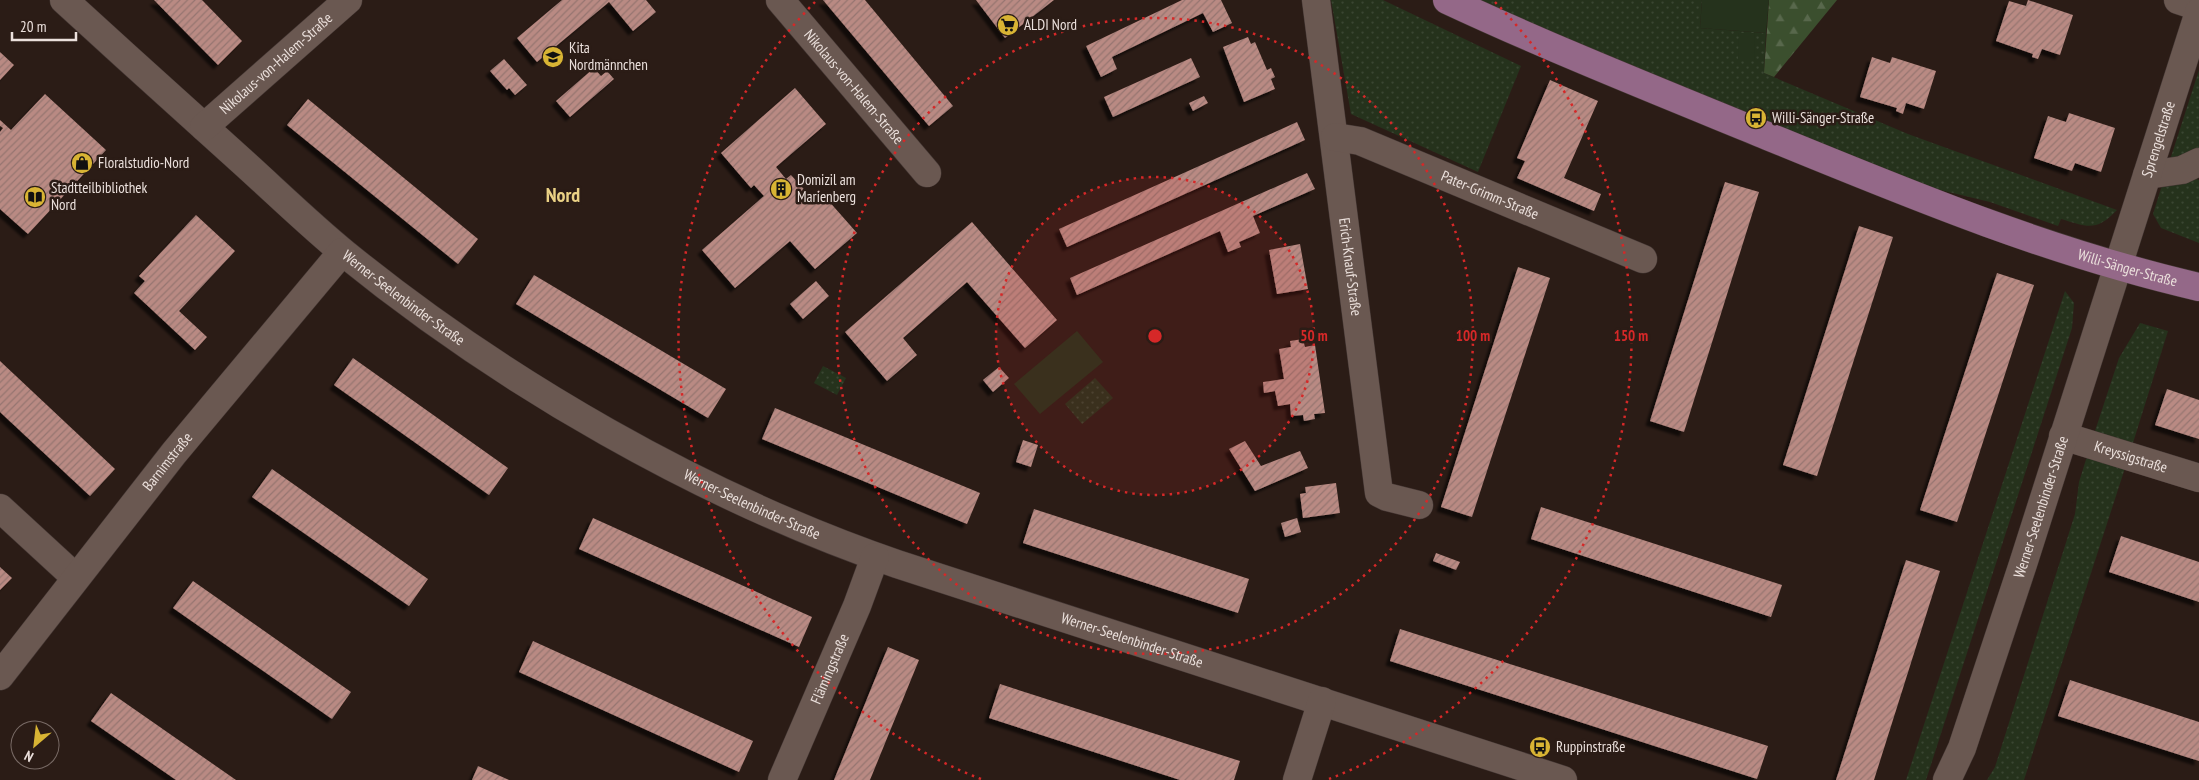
<svg xmlns="http://www.w3.org/2000/svg" width="2199" height="780" font-family="'PT Sans Narrow',sans-serif">
  <defs>
    <pattern id="green-dots" width="8" height="8" patternUnits="userSpaceOnUse" patternTransform="scale(1.25)"><rect width="8" height="8" fill="#25321c"/><path d="M2 2h.1M6 6h.1" fill="none" stroke="#3a4632" stroke-width="1.8" stroke-linecap="round"/></pattern>
    <pattern id="forest-firs" width="22" height="20" patternUnits="userSpaceOnUse" patternTransform="scale(1.25)"><rect width="22" height="20" fill="#3b4f2e"/><path d="M5 1l3.5 6h-7zM16 11l3.5 6h-7z" fill="#58684c"/></pattern>
    <pattern id="building-hatch" width="6" height="6" patternUnits="userSpaceOnUse" patternTransform="scale(1.25)"><rect width="6" height="6" fill="#b98a83"/><path d="M-1 1l2-2M0 6l6-6M5 7l2-2" fill="none" stroke="#967570"/></pattern>
    <filter id="shadow"><feDropShadow dx="-4.5" dy="4.5" stdDeviation="1" flood-color="#0009"/></filter>
  </defs>
  <rect width="100%" height="100%" fill="#2b1c16"/>
  <g fill="url(#green-dots)">
    <path d="M1331,0H1383L1521,66L1478,172L1351,114Z"/>
    <path d="M1472,0H1702L1700,28L1766,33L1764,73L1908,134L2117,210C2096,232 2088,227 2061,219L2058,226L1990,202L1936,189L1861,162Z"/>
    <path d="M2199,70V157L2169,163Z"/>
    <path d="M2189,176L2199,180V243L2161,228L2153,214L2163,182Z"/>
    <path d="M2065,291L2074,303L2072,328L1926,780H1906Z"/>
    <path d="M2140,323L2168,331L2132,446L2094,434L2119,358Z"/>
    <path d="M823,366L846,378L837,395L814,383Z"/>
    <path d="M1095,378L1113,398L1082,424L1065,404Z"/>
    <path d="M2088,453L2126,465L2024,780H1987L1995,767L2075,514L2079,482Z"/>
  </g>
  <path fill="url(#forest-firs)" d="M1769,0H1837L1774,77L1764,73Z"/>
  <g fill="#25321c">
    <path d="M1702,0H1769L1766,33L1700,28Z"/>
    <path d="M1739,33H1755L1754,60H1738Z"/>
    <path d="M1077,331L1103,362L1040,414L1014,384Z"/>
  </g>
  <g fill="url(#building-hatch)" filter="url(#shadow)">
    <path d="M154,0H202L242,41L218,65Z"/>
    <path d="M562,0H646L656,12L633,31L609,2L537,62L517,38Z"/>
    <path d="M823,0H865L953,106L929,126Z"/>
    <path d="M976,0H1054L1005,38Z"/>
    <path d="M1182,0H1221L1232,23L1213,32L1203,13L1112,57L1117,69L1101,77L1086,46Z"/>
    <path d="M2028,0L2073,15L2060,55L2042,49L2038,59L2032,57L2033,54L1996,41L2009,1L2026,6Z"/>
    <path d="M1248,37L1251,44L1255,42L1267,70L1271,68L1275,77L1271,79L1275,89L1244,102L1223,47Z"/>
    <path d="M0,52L14,65L0,80Z"/>
    <path d="M1872,57L1890,63L1892,57L1936,71L1924,109L1906,103L1903,114L1896,111L1897,108L1860,97Z"/>
    <path d="M1191,58L1200,77L1113,117L1104,97Z"/>
    <path d="M504,59L527,85L515,95L509,88L507,90L490,71Z"/>
    <path d="M594,68L601,76L607,71L614,79L570,117L556,101Z"/>
    <path d="M1550,80L1598,101L1564,178L1601,194L1594,211L1517,178L1525,161L1517,158Z"/>
    <path d="M795,88L826,124L776,167L786,179L791,175L811,197L819,190L857,233L815,269L790,241L735,288L702,250L764,196L754,185L751,188L721,153Z"/>
    <path d="M45,94L106,150L28,234L0,209V132L3,128L0,126V120L11,130Z"/>
    <path d="M1204,96L1208,103L1193,111L1189,103Z"/>
    <path d="M308,99L478,239L458,264L287,125Z"/>
    <path d="M2069,113L2115,128L2101,172L2075,163L2072,171L2034,158L2048,116L2066,122Z"/>
    <path d="M1297,122L1305,140L1067,247L1059,229Z"/>
    <path d="M1307,173L1315,189L1253,216L1260,233L1239,242L1241,247L1228,252L1220,231L1077,295L1070,278Z"/>
    <path d="M1725,182L1759,192L1684,432L1650,421Z"/>
    <path d="M196,215L235,251L179,311L207,337L195,350L134,293L145,281L139,276Z"/>
    <path d="M972,222L1057,320L1025,348L967,282L903,338L917,355L887,381L845,332Z"/>
    <path d="M1859,226L1893,237L1817,476L1783,465Z"/>
    <path d="M1300,244L1308,289L1277,294L1269,250Z"/>
    <path d="M1518,267L1550,278L1472,517L1441,507Z"/>
    <path d="M1997,273L2034,285L1957,522L1920,510Z"/>
    <path d="M534,275L726,389L708,418L516,304Z"/>
    <path d="M816,281L829,296L803,319L790,304Z"/>
    <path d="M1303,339L1305,347L1315,345L1325,413L1314,414L1315,419L1304,421L1303,415L1291,416L1290,404L1278,406L1275,391L1264,393L1263,382L1284,379L1279,349L1291,347L1290,341Z"/>
    <path d="M353,358L508,468L489,495L334,385Z"/>
    <path d="M0,361L115,469L90,496L0,412Z"/>
    <path d="M999,367L1009,378L993,392L983,380Z"/>
    <path d="M2167,389L2199,400V439L2155,425Z"/>
    <path d="M775,408L980,493L967,524L762,439Z"/>
    <path d="M1023,440L1038,445L1031,467L1016,462Z"/>
    <path d="M1245,441L1261,466L1300,451L1308,468L1255,491L1229,449Z"/>
    <path d="M272,469L428,579L409,606L252,497Z"/>
    <path d="M1336,483L1340,513L1303,518L1300,494L1306,493L1305,487Z"/>
    <path d="M1541,507L1782,585L1771,617L1531,539Z"/>
    <path d="M1034,509L1249,579L1238,613L1023,543Z"/>
    <path d="M593,518L812,617L799,647L579,549Z"/>
    <path d="M1297,518L1301,532L1285,537L1281,523Z"/>
    <path d="M2121,536L2199,562V602L2109,572Z"/>
    <path d="M1436,553L1460,562L1456,570L1433,561Z"/>
    <path d="M1906,560L1940,571L1874,780H1836Z"/>
    <path d="M0,567L12,578L0,590Z"/>
    <path d="M193,581L351,692L332,719L173,608Z"/>
    <path d="M1400,629L1768,746L1757,779L1390,661Z"/>
    <path d="M533,641L753,741L739,772L519,672Z"/>
    <path d="M888,647L919,660L870,780H834Z"/>
    <path d="M2070,680L2199,722V761L2058,716Z"/>
    <path d="M1000,684L1240,761L1234,780H1180L989,718Z"/>
    <path d="M111,693L236,780H176L91,721Z"/>
    <path d="M478,766L509,780H472Z"/>
  </g>
  <g fill="none" stroke-linecap="round" stroke-linejoin="round">
    <g stroke="#433633" stroke-width="29">
      <g id="minor">
        <path id="s1" d="M64,0C124,55 185,110 245,164C278,194 310,225 344,253C504,383 702,497 897,564L1563,780"/>
        <path id="s2" d="M780,0L927,173"/>
        <path id="s3" d="M1316,0L1379,493L1387,497L1419,505"/>
        <path d="M2178,0L2199,7"/>
        <path id="s4" d="M204,127L348,0"/>
        <path id="s5" d="M1335,137L1360,141L1643,259"/>
        <path d="M2147,175L2182,170L2199,162"/>
        <path id="s6" d="M2063,436L2199,478"/>
        <path d="M0,508L75,577"/>
        <path id="s7" d="M0,676L174,453L342,252"/>
        <path id="s8" d="M782,780L857,606L875,557"/>
        <path d="M1297,780L1322,701"/>
        <path id="s9" d="M1947,780L1962,748L2023,564L2199,12"/>
      </g>
    </g>
    <g stroke="#433633" stroke-width="29">
      <g id="major">
        <path id="s10" d="M1447,0C1550,48 1655,90 1760,133C1904,192 2047,252 2199,287"/>
      </g>
    </g>
    <use href="#minor" stroke="#6a5851" stroke-width="28"/>
    <use href="#major" stroke="#946888" stroke-width="28"/>
  </g>
  <circle cx="1155" cy="336" r="159" fill="#d62828" fill-opacity=".12"/>
  <g fill="none" stroke="#d62828" stroke-width="2.5" stroke-dasharray="2.5 5">
    <circle cx="1155" cy="336" r="159"/>
    <circle cx="1155" cy="336" r="318"/>
    <path d="M981 779A476 476 0 0 1 815 2M1495 2A476 476 0 0 1 1329 779"/>
  </g>
  <defs>
    <g id="supermarket-disc" transform="scale(1.125)"><circle r="9.5" fill="#d8b434" stroke="#2b1c16"/><path d="M-6-5.5h2.5l.6 2H6L4.5 2H-2.5L-4.4-4H-6ZM-1.5 3.2a1.3 1.3 0 1 0 .1 0ZM3 3.2a1.3 1.3 0 1 0 .1 0Z" fill="#111"/></g>
    <g id="school-disc" transform="scale(1.125)"><circle r="9.5" fill="#d8b434" stroke="#2b1c16"/><path d="M0-5L7-2L0 1L-7-2ZM-4 1L0 2.5L4 1V4Q0 6-4 4Z" fill="#111"/></g>
    <g id="bus-disc" transform="scale(1.125)"><circle r="9.5" fill="#d8b434" stroke="#2b1c16"/><path d="M-5-6H5V4H4V6H2V4H-2V6H-4V4H-5ZM-3.5-4V0h7V-4ZM-3.5 1.2v1.5H-2V1.2ZM2 1.2v1.5H3.5V1.2Z" fill="#111"/></g>
    <g id="shop-disc" transform="scale(1.125)"><circle r="9.5" fill="#d8b434" stroke="#2b1c16"/><path d="M-5-2.5h2.3a2.7 3.5 0 0 1 5.4 0H5L5.5 6h-11ZM-1.5-2.5h3a1.5 2.3 0 0 0-3 0Z" fill="#111"/></g>
    <g id="building-disc" transform="scale(1.125)"><circle r="9.5" fill="#d8b434" stroke="#2b1c16"/><path d="M-4-6H4V6H1V3H-1V6H-4ZM-2.5-4.3h1.7v1.8h-1.7ZM.8-4.3h1.7v1.8H.8ZM-2.5-1h1.7V.8h-1.7ZM.8-1h1.7V.8H.8Z" fill="#111"/></g>
    <g id="library-disc" transform="scale(1.125)"><circle r="9.5" fill="#d8b434" stroke="#2b1c16"/><path d="M-6-4Q-3-5.5-.7-3.5V5Q-3 3-6 4ZM6-4Q3-5.5 .7-3.5V5Q3 3 6 4Z" fill="#111"/></g>
  </defs>
  <g fill-rule="evenodd">
    <use href="#supermarket-disc" x="1008" y="25"/>
    <use href="#school-disc" x="553" y="57"/>
    <use href="#bus-disc" x="1756" y="118"/>
    <use href="#shop-disc" x="82" y="163"/>
    <use href="#building-disc" x="781" y="189"/>
    <use href="#library-disc" x="35" y="197"/>
    <use href="#bus-disc" x="1540" y="747"/>
  </g>
  <g text-anchor="middle" stroke-width="5" stroke-linejoin="round" paint-order="stroke">
    <g font-size="15" fill="#ebe0dc" stroke="#2b1c16" text-anchor="start">
      <text x="1024" y="30">ALDI Nord</text>
      <text x="569" y="53">Kita<tspan x="569" dy="17">Nordmännchen</tspan></text>
      <text x="1772" y="123">Willi-Sänger-Straße</text>
      <text x="98" y="168">Floralstudio-Nord</text>
      <text x="797" y="185">Domizil am<tspan x="797" dy="17">Marienberg</tspan></text>
      <text x="51" y="193">Stadtteilbibliothek<tspan x="51" dy="17">Nord</tspan></text>
      <text x="1556" y="752">Ruppinstraße</text>
    </g>
    <g font-size="15" fill="#ebe0dc" stroke="#2b1c16">
      <text dy="5" stroke="none"><textPath href="#s4" startOffset="96">Nikolaus-von-Halem-Straße</textPath></text>
      <text dy="5" stroke="none"><textPath href="#s2" startOffset="114">Nikolaus-von-Halem-Straße</textPath></text>
      <text dy="5" stroke="none"><textPath href="#s9" startOffset="675">Sprengelstraße</textPath></text>
      <text dy="5" stroke="none"><textPath href="#s5" startOffset="166">Pater-Grimm-Straße</textPath></text>
      <text dy="5" stroke="none"><textPath href="#s3" startOffset="269">Erich-Knauf-Straße</textPath></text>
      <text dy="5" stroke="none"><textPath href="#s10" startOffset="732">Willi-Sänger-Straße</textPath></text>
      <text dy="5" stroke="none"><textPath href="#s1" startOffset="452">Werner-Seelenbinder-Straße</textPath></text>
      <text dy="5" stroke="none"><textPath href="#s6" startOffset="71">Kreyssigstraße</textPath></text>
      <text dy="5" stroke="none"><textPath href="#s7" startOffset="272">Barnimstraße</textPath></text>
      <text dy="5" stroke="none"><textPath href="#s1" startOffset="858">Werner-Seelenbinder-Straße</textPath></text>
      <text dy="5" stroke="none"><textPath href="#s9" startOffset="289">Werner-Seelenbinder-Straße</textPath></text>
      <text dy="5" stroke="none"><textPath href="#s1" startOffset="1262">Werner-Seelenbinder-Straße</textPath></text>
      <text dy="5" stroke="none"><textPath href="#s8" startOffset="121">Flämingstraße</textPath></text>
    </g>
    <g font-size="20" font-weight="bold" fill="#ead185" stroke="#2b1c16">
      <text x="563" y="202">Nord</text>
    </g>
  </g>
  <circle cx="1155" cy="336" r="8" fill="#d62828" stroke="#2b1c16" stroke-width="2.5"/>
  <g font-size="15" text-anchor="middle" font-weight="bold" fill="#d62828" stroke="#2b1c16" stroke-width="5" stroke-linejoin="round" paint-order="stroke">
    <text x="1314" y="341">50 m</text>
    <text x="1473" y="341">100 m</text>
    <text x="1631" y="341">150 m</text>
  </g>
  <g transform="translate(35 745) rotate(208)"><circle r="24" fill="#2b1c16" stroke="#786a65"/>
  <path d="M0-4L9 19L0 12L-9 19Z" fill="#d8b434"/>
  <text y="-8" font-size="14" font-weight="bold" text-anchor="middle" fill="#ebe0dc">N</text>
  </g>
  <path d="M12 32v8h64v-8" fill="none" stroke="#ebe0dc" stroke-width="2.5"/>
  <text x="20" y="32" font-size="15" fill="#ebe0dc" stroke="#2b1c16" stroke-width="4" paint-order="stroke">20 m</text>
</svg>
